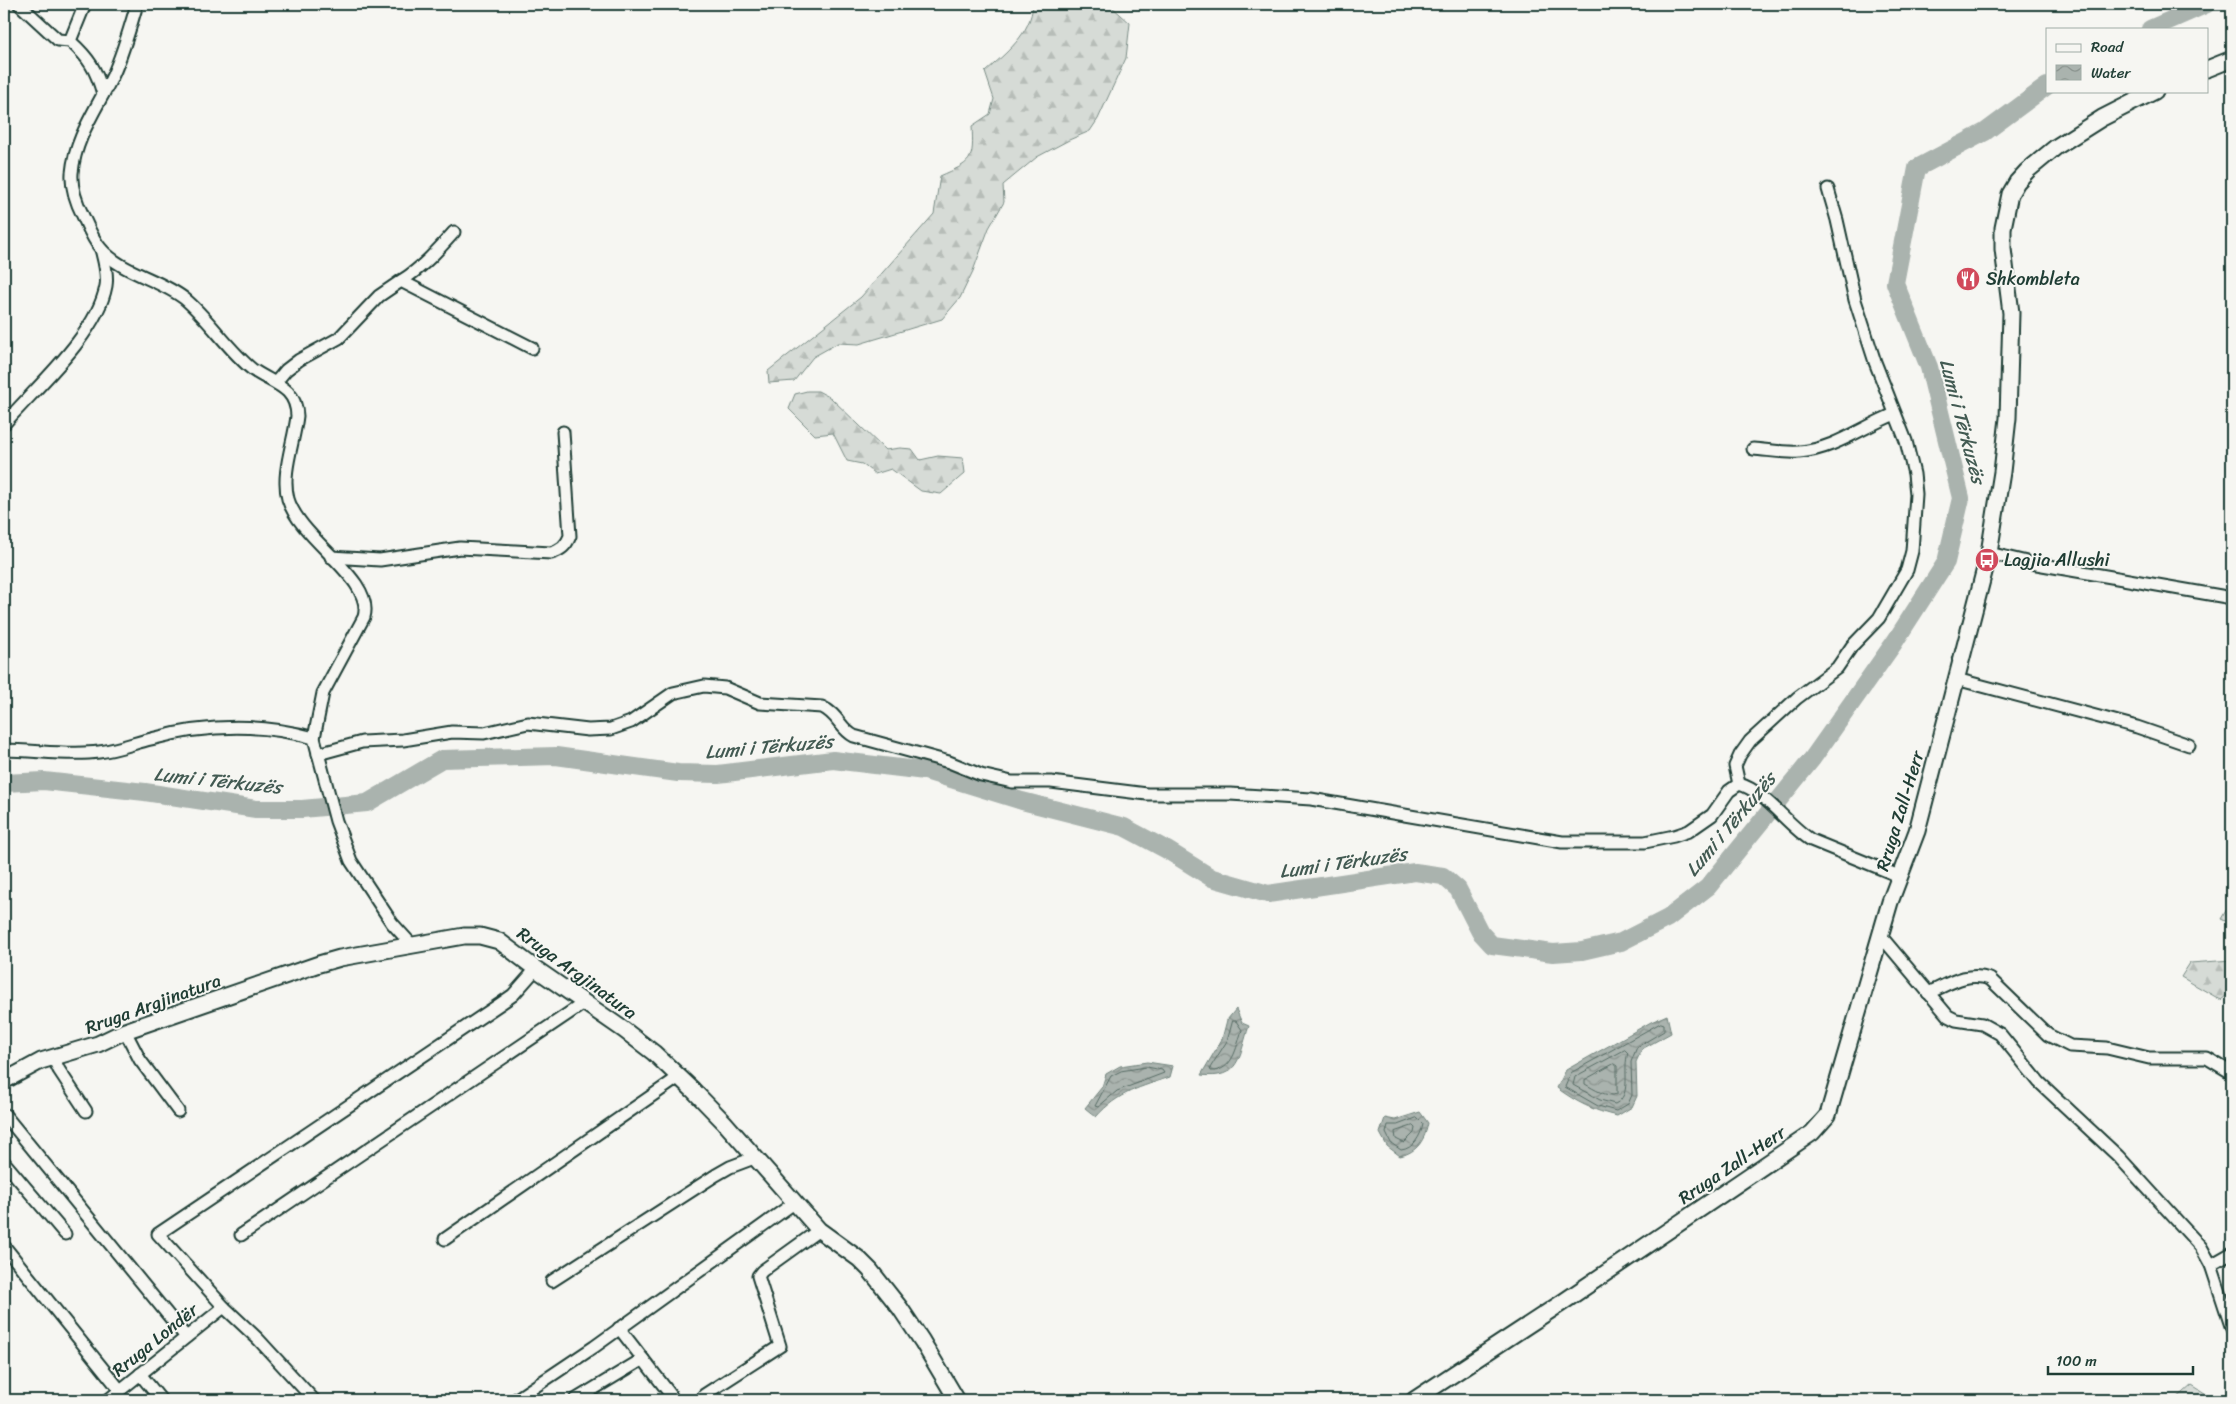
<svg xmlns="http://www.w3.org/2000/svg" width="2236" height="1404" font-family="Sriracha,sans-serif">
  <defs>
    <pattern id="forest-firs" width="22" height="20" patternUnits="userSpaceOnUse" patternTransform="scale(1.25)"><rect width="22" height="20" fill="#d6dbd6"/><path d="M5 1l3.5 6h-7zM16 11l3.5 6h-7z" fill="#b7bdb8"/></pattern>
    <pattern id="water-waves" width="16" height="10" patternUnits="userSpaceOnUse" patternTransform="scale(1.25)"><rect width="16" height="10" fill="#aab3ae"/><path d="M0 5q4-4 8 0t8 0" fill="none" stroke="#8a938e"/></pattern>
  </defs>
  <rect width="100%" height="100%" fill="#f6f6f2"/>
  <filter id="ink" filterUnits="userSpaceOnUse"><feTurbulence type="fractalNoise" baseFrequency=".02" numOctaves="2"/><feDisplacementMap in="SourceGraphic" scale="10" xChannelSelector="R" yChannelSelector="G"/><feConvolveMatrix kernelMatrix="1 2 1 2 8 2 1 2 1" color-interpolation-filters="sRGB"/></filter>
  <g filter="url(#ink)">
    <path fill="#d6dbd6" stroke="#7a8c85" d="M2192,1385L2216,1400H2175Z"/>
    <g fill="url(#forest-firs)" stroke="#7a8c85">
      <path d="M1033,4H1114L1111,6L1130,23L1126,58L1098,119L1090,131L1069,140L1037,157L1003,185L1004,202L989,228L973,271L960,298L942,319L859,344L838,343L813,357L794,381L769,383L768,371L861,297L934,214L940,176C972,162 974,162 972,126L990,114L994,99L985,72C1006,53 1031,34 1033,4Z"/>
      <path d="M807,391H818L831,398L885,450L900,448L912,449L920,460L938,456L963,458L965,473L941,494L921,491L891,469L875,474L862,464L847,461L833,433L815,435L789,409L795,394Z"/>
      <path d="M2230,904L2232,905V924L2221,919Z"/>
      <path d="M2232,960V991L2221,1000L2181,977L2190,963Z"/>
    </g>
    <g fill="url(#water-waves)" stroke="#72847d">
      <path d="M1236,1009L1242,1023L1249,1026C1239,1056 1240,1080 1201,1075L1222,1039L1227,1020Z"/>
      <path d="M1667,1015L1671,1033L1642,1049L1636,1062L1637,1096L1632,1107L1617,1116C1594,1111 1576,1102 1557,1088L1566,1070L1651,1022Z"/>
      <path d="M1147,1062L1173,1066L1170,1077C1141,1087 1118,1092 1096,1117L1085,1108L1102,1087L1106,1074L1120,1066Z"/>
      <path d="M1420,1112L1428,1123C1425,1139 1418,1152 1400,1156L1387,1146L1380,1133L1385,1118L1395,1120Z"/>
    </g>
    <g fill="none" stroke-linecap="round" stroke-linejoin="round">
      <g stroke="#576c65" stroke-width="1">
        <path d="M1233,1021H1236L1242,1030C1236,1048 1233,1071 1211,1071L1210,1068L1227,1041Z"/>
        <path d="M1661,1023L1664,1024V1031L1637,1047L1631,1062L1632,1095L1628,1104L1616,1111L1598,1106L1565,1087L1571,1073Z"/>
        <path d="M1625,1050L1628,1053C1622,1070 1633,1095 1615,1104L1600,1100L1573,1085L1575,1077Z"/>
        <path d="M1614,1064L1617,1066V1094C1607,1098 1594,1089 1585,1084V1080Z"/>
        <path d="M1147,1067L1162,1070L1164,1073L1117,1091L1098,1107L1095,1106L1111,1076L1121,1071Z"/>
        <path d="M1417,1118L1423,1124C1421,1136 1413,1149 1401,1150L1391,1143L1386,1133L1388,1125H1397Z"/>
        <path d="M1413,1126L1415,1128L1414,1133L1404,1143L1396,1139L1395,1132Z"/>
      </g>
      <g stroke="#aab3ae" stroke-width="18">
        <path d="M2150,29L2207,4"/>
        <path d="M4,783L44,781L145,792L256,809H302L367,803L442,759L556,756L678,773L718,774L833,760L925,771L1022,801L1124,827L1167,850L1212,878L1268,894L1415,872L1443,876L1458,889L1480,932L1492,945L1553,953L1582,951L1621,942L1668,918L1708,887L1812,759L1894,643L1946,562L1961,498L1929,367L1895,283L1917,168L1985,132L2047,86"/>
      </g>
      <g stroke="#1f3d34" stroke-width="15">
        <g id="street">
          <path d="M19,4L58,40L70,41"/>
          <path d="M85,4L70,41C89,58 96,69 103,94"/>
          <path d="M137,4C130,28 123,53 113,75C98,107 75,137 72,173C71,188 76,202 83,216C88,227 93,240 101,249C122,273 160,279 185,299C210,320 228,350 253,370C273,384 296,386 297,416C294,443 281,473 288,499C300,540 375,579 364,617L323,693L314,738L336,821L351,861L392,923L411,944"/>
          <path d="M401,281C422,268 438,250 454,232"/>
          <path d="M276,382L286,370L299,360L339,338L379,296L401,281L532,348"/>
          <path d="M4,424C35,388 97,335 106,286C108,274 104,261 101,249"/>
          <path d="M1753,449C1768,450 1784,453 1799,452C1833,450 1864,426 1895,414"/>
          <path d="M1989,553L2031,563L2232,598"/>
          <path d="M331,557L380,560L460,548L551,553C561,550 566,546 570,536L563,432"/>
          <path d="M1956,679L2137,727L2189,745"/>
          <path d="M4,750C35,750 68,756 99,752C117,750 134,743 151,739C204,725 261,723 314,738"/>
          <path d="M318,754L362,742L403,740L452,732L484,733L528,723L588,730L611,729L631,722L673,693L704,686L725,688L760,703L822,707C838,714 840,729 854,736L949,762L981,775L1012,782H1051L1147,794H1230L1311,799L1562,842H1645L1674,836L1689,831L1712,815L1729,791L1739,784C1765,791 1787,825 1811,840L1899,876"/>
          <path d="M1739,784L1735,766L1740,755L1750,741L1797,698L1837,668L1852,646L1879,618L1907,570L1912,551L1916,494L1914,474L1906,441L1875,362L1855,300L1837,220L1828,189"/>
          <path d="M1880,935L1948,1016L1956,1020L1982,1024L2000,1034L2039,1082L2118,1156L2201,1247L2211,1265L2232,1329"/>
          <path d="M1928,993C1949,984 1966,971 1990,979L2048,1035L2070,1046L2107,1048L2149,1058H2207L2232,1073"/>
          <path d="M125,1031L140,1060L178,1111"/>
          <path d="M53,1057L59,1070L86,1111"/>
          <path d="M4,1114L186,1337"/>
          <path d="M4,1162L65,1234"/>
          <path d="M241,1235L584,1003"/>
          <path d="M445,1239L679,1077"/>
          <path d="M4,1246L120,1390"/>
          <path d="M2211,1265L2232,1253"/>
          <path d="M552,1281L716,1175L730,1167L754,1158"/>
          <path d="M619,1328L670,1394L673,1400"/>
          <path d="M140,1374L161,1400"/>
          <path d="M704,1395L780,1346L758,1276L762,1271L819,1230"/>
          <path d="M108,1400L224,1307"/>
          <path d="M314,1400L258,1339L224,1307L158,1234L500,1004L513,995L536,969"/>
          <path d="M515,1400L594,1347L794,1203"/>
          <path d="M575,1400L643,1359"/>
        </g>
      </g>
      <g stroke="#1f3d34" stroke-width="19">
        <g id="secondary">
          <path d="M2207,69L2232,59"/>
          <path d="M4,1081L41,1061L98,1044L125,1031L319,964L340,958L464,936H480L499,941L536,969L624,1030L654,1053L693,1090L724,1122L819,1230L859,1259L870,1270L900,1308L922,1341L957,1400"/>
          <path d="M1414,1400L1563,1302L1812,1133L1828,1115L1890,902L1917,831L1989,553L2002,472L2008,418L2011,313L2003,249V228L2010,194L2017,182L2027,171L2056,147L2102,118L2155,91"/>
        </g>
      </g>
      <use href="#street" stroke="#f6f6f2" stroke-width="11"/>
      <use href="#secondary" stroke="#f6f6f2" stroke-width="15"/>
    </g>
  </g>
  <defs>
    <g id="restaurant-disc" transform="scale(1.25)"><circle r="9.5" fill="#d1495b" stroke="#f6f6f2"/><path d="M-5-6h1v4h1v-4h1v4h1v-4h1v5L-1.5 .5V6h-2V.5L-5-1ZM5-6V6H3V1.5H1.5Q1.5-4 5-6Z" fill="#fff"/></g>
    <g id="bus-disc" transform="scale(1.25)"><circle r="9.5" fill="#d1495b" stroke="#f6f6f2"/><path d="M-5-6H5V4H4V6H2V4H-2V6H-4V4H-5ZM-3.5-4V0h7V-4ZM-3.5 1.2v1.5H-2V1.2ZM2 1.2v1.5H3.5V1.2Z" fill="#fff"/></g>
  </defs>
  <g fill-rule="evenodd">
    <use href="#restaurant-disc" x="1968" y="279"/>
    <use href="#bus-disc" x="1987" y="560"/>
  </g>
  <g text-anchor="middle" stroke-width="4" stroke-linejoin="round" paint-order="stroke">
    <g font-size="18" fill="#1f3d34" stroke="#f6f6f2" text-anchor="start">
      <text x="1986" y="285">Shkombleta</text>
      <text x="2004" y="566">Lagjia Allushi</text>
    </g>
    <g font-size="18" fill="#1f3d34" stroke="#f6f6f2">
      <text transform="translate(1900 811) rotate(-73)" y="6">Rruga Zall-Herr</text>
      <text transform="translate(577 973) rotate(36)" y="6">Rruga Argjinatura</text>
      <text transform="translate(153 1004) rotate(-20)" y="6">Rruga Argjinatura</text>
      <text transform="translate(1732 1165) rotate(-34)" y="6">Rruga Zall-Herr</text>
      <text transform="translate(155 1340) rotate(-39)" y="6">Rruga Londër</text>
    </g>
    <g font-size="19" font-style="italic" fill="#425a52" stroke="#f6f6f2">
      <text transform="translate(1963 421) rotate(75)" y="7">Lumi i Tërkuzës</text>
      <text transform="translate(769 746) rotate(-5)" y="7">Lumi i Tërkuzës</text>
      <text transform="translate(218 780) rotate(6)" y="7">Lumi i Tërkuzës</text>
      <text transform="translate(1730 824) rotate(-50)" y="7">Lumi i Tërkuzës</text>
      <text transform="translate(1343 862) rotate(-8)" y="7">Lumi i Tërkuzës</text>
    </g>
  </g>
  <rect width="2236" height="1404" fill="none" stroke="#f6f6f2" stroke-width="20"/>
  <rect x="10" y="10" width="2216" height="1384" fill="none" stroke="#1f3d34" stroke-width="2" filter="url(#ink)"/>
  <rect x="2046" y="28" width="162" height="65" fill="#f6f6f2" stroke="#a0aca6"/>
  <rect x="2056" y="44" width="25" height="8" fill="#f6f6f2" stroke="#a0aca6"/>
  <text x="2091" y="52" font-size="15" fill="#1f3d34">Road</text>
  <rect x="2056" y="65" width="25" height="15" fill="url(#water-waves)" stroke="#a0aca6"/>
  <text x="2091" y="78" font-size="15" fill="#1f3d34">Water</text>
  <path d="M2048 1366v8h145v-8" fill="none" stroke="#1f3d34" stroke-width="2.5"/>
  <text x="2056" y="1366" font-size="15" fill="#1f3d34" stroke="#f6f6f2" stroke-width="4" paint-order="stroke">100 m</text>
</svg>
